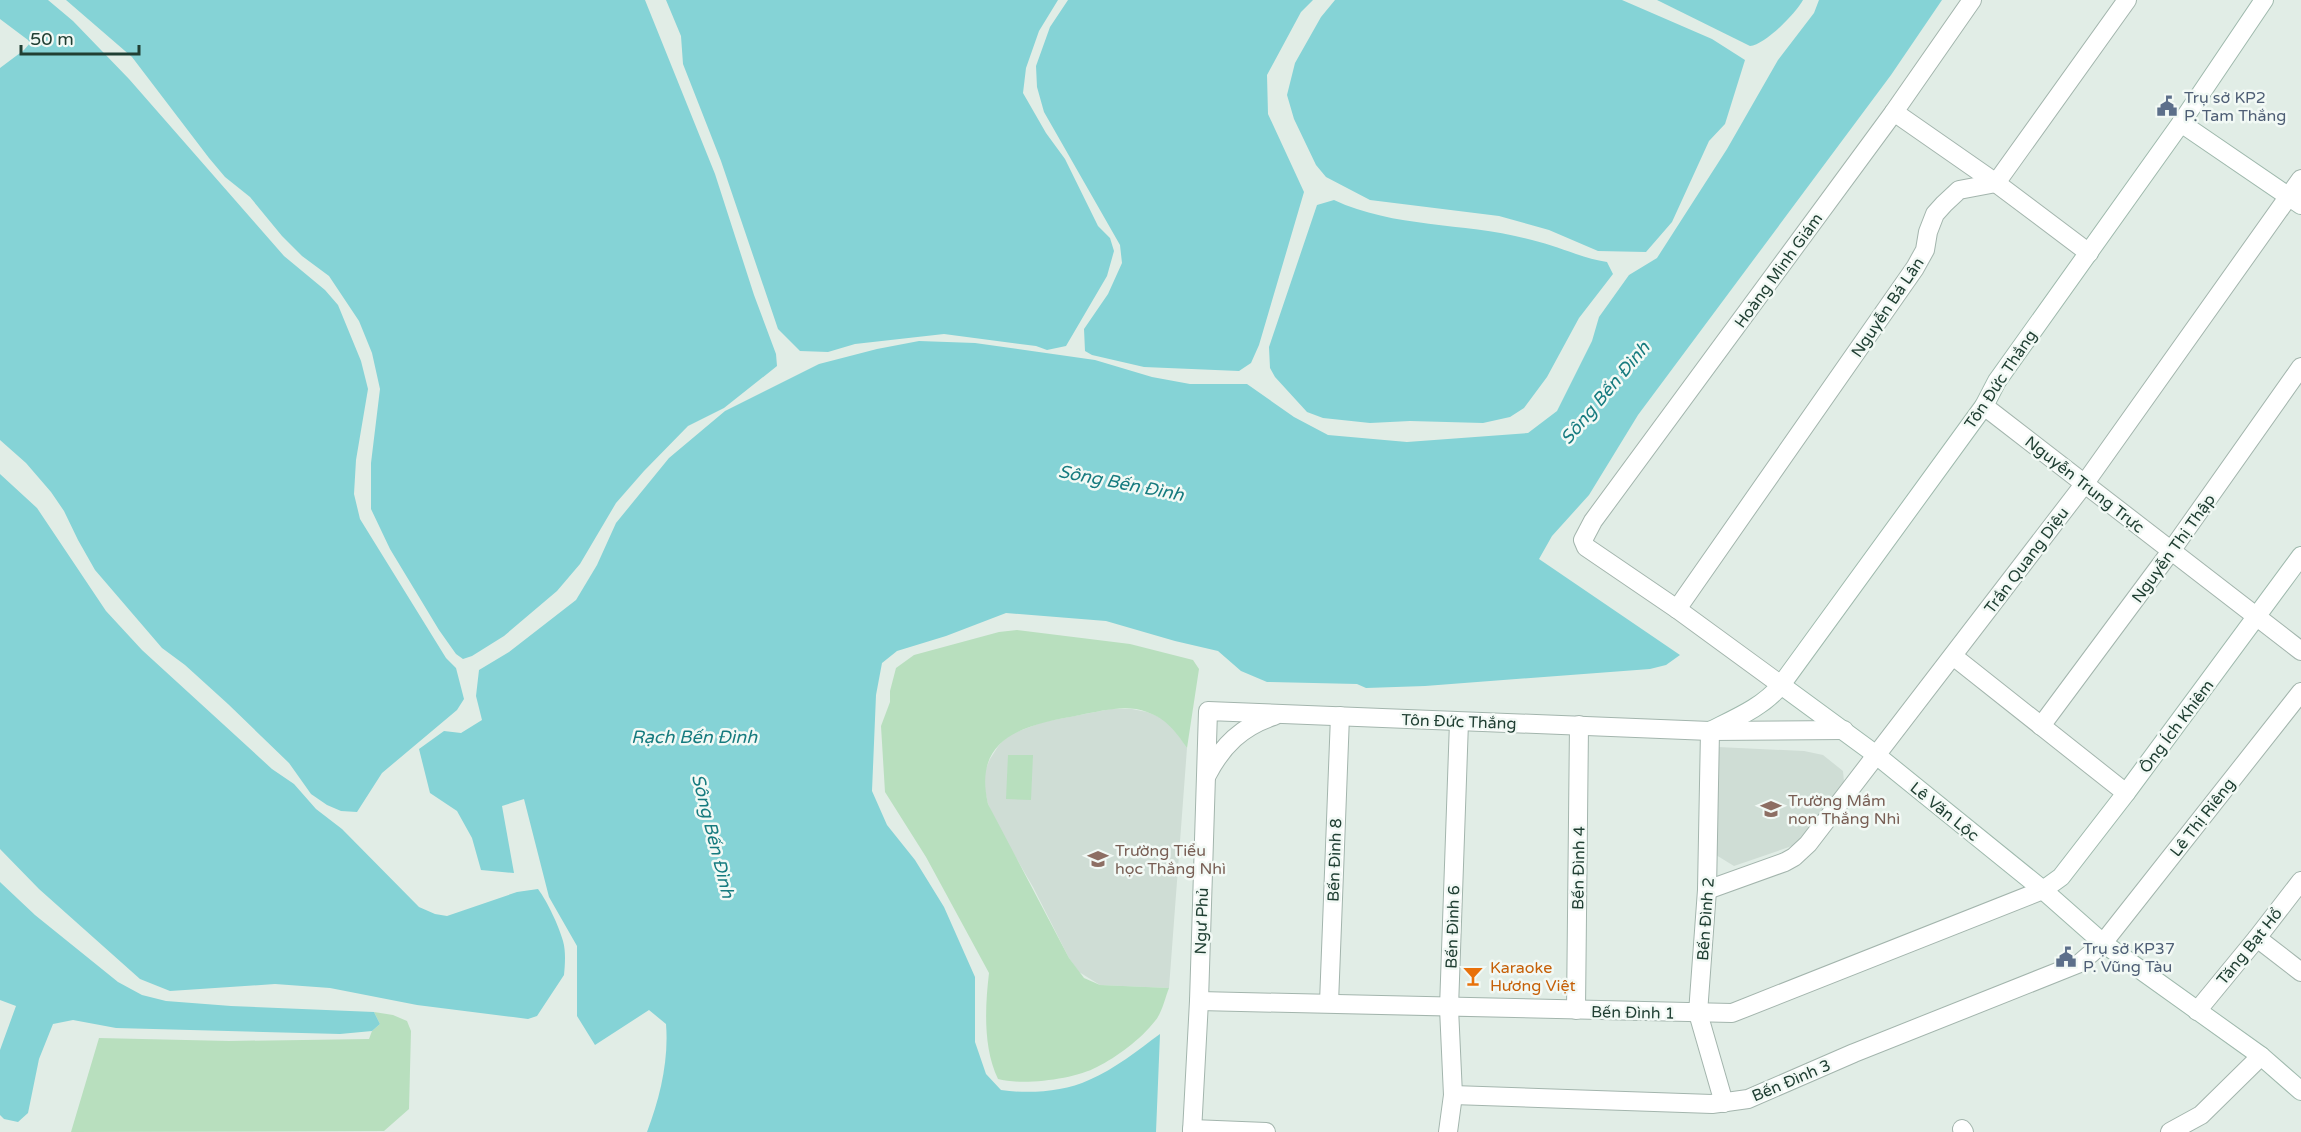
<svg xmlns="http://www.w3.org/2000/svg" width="2301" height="1132" font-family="'Varela Round',sans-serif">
  <rect width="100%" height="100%" fill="#e1ede6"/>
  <g fill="#cfddd5">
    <path d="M1111,709H1132L1147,712L1164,719L1175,730L1187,748L1169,988L1100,985L1079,972L1069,958L1033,887L1001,832L988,804L984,786L985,771L990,759L999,745L1009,735L1043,722Z"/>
    <path d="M1718,747L1804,751L1823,755L1843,771L1844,782L1806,836L1792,846L1734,866L1716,855Z"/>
  </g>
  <g fill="#b8dfbe">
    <path d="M1017,630L1130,644L1193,660L1199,669L1187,748C1176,732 1167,719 1147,712C1126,704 1102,711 1080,715C1027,725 972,735 988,804L1069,958L1084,978L1100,985L1169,988C1165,998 1162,1013 1155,1021C1141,1039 1117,1057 1097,1067C1075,1079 1023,1086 998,1079C983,1048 985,1007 989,973L926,857L885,792L881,726L890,702V691L896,668L914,655L999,632Z"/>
    <path d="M1008,755H1033L1031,800L1006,799Z"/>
    <path d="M374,1012L393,1015L407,1021L411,1031L409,1109L384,1131L71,1132L99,1038L229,1041L369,1039L372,1031L380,1024Z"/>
  </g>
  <g fill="#85d3d6">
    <path d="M0,0H48L73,21L129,79L284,256L325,290L338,305L361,361L368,389L356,460L354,494L360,519L446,658L456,668L464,699L457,710L382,773L357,812L341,811L327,805L311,794L289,763L228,704L185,665L162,648L95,570L78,540L64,511L51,492L26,463L0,440V68L24,50L30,43L28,40L0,19Z"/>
    <path d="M66,0H645L715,174L754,295L776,354L777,366L724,408L688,426L644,471L616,503L580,564L557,591L504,636L472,656L463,659L456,654L439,630L390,549L371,509V463L380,389L372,353L359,321L329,276L302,256L282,236L250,197L225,177L209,158L132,57Z"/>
    <path d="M666,0H1058L1039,31L1026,68L1023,93L1046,133L1065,159L1098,226L1110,238L1114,251L1107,276L1066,346L1047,350L1036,346L944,334L855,344L828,352L800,351L778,329L721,161L683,64L681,36Z"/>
    <path d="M1068,0H1313L1301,12L1267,75L1268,114L1304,192L1259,345L1251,363L1239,371L1144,367L1092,355L1085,351L1084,329L1108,294L1122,263L1120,245L1044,112L1037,87L1036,66L1050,27Z"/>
    <path d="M1335,0H1622L1712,39L1745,60L1725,124L1709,141L1672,222L1646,252L1598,251L1549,230L1499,216L1370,200L1326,177L1316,165L1294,119L1287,95L1295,63L1321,17Z"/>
    <path d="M1657,0H1803C1796,13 1765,45 1750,46Z"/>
    <path d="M1819,0H1942L1891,75L1638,415L1589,495L1552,536L1539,559L1680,655L1666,665L1650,669L1425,686L1366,688L1357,684L1267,682L1241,671L1218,651L1175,641L1106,621L1006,613L946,636L897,651L882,663L876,695L872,791L887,825L915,860L944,907L975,977V1042L986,1074L1001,1090C1029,1094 1063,1092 1089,1080C1115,1069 1138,1050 1160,1034L1156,1132H647C660,1098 669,1060 666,1024L649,1010L595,1045L577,1016V946L549,897L524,799L502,806L514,873L481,870L472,838L457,811L430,793L419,749L444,731L461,733L482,720L476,696L479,670L509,652L576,600L597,565L616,523L669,458L725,411L819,364L877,349L919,341L975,343L1095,360L1152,377L1190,384H1247L1294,417L1328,435L1407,442L1528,433L1557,411L1592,341L1599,317L1629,275L1657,258L1727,149L1778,60L1814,13Z"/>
    <path d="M1334,200C1396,229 1467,222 1532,240C1558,246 1581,258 1607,262L1613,274L1579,318L1547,377L1524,408L1510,417L1483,423L1410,421L1370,423L1323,418L1307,412L1275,377L1270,368L1269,347L1317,205Z"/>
    <path d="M0,474L37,508L106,611L142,650L272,769L294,784L316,809L342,829L419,907L435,914L447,916L517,892L538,889C547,901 559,926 563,941C566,951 565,965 564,975L537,1016L528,1019L513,1017L417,1005L330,988L275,984L170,991L140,979L39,889L0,849Z"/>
    <path d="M0,882L35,915L118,982L142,995L166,1001L231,1006L374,1012L380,1024L372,1031L340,1034L116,1028L73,1020L53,1024L39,1059L28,1113L18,1122L4,1119L0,1115V1050L16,1006L0,1000Z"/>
  </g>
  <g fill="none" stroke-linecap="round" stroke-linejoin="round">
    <g stroke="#a3b5ad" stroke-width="20">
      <g id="street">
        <path d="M1894,112L1996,183L2089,253"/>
        <path d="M1984,406L2301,651"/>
        <path d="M1677,609L1915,268L1925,250L1928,232L1935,214L1944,204L1959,190L1996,183L2127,0"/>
        <path d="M1953,656L2126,793"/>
        <path d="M1781,685L1677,609L1586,547L1583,540L1593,521L1894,112L1972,0"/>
        <path d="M2041,726L2171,551L2301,367"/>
        <path d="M1710,731L1707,890L1698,1013L1724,1103"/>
        <path d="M1207,775C1222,746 1242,726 1274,716"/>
        <path d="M1707,890L1785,862L1794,857L1808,844L2085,483L2301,179"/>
        <path d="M2257,938L2301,972"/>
        <path d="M1199,1001L1732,1013L2043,890"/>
        <path d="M1329,1003L1340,716"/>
        <path d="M1576,1010L1579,725"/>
        <path d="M2197,1011L2257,938L2301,881"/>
        <path d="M1453,1095L1712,1104L1748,1099L1854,1053L2080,963L2103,943L2301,692"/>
        <path d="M1192,1129L1266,1132"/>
        <path d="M1962,1129L1964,1132"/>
        <path d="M1192,1132L1199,1001L1208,711L1710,731L1844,730"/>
        <path d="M1448,1132L1453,1095L1449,1008L1459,722"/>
        <path d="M2170,1132L2201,1115L2261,1056"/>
      </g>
    </g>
    <g stroke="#9fb9ad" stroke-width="20">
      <g id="secondary">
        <path d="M2181,123L2301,205"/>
        <path d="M1781,685L1875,754L2043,890L2103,943L2261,1056L2301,1091"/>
        <path d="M1710,731C1736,718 1763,707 1781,685L1984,406L1997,381L2181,123L2264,0"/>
        <path d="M2043,890L2061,877L2126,793L2301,556"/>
      </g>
    </g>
    <use href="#street" stroke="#fff" stroke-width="18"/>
    <use href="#secondary" stroke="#fff" stroke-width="18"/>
  </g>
  <defs>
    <g id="civic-bare" transform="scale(1.62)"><path d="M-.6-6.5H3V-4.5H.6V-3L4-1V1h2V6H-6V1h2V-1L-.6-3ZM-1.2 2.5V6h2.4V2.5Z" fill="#5c6f8a" stroke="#f2f9f5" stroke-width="2.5" paint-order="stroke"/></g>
    <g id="school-bare" transform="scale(1.62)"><path d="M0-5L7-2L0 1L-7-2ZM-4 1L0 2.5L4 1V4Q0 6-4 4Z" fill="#8d6e63" stroke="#f2f9f5" stroke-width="2.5" paint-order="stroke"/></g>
    <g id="bar-bare" transform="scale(1.62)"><path d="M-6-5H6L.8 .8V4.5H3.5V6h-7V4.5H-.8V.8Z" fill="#e8710a" stroke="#f2f9f5" stroke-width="2.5" paint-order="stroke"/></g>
  </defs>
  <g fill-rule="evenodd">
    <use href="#civic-bare" x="2167" y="106"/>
    <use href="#school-bare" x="1771" y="809"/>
    <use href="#school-bare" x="1098" y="859"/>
    <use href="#civic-bare" x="2066" y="957"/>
    <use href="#bar-bare" x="1473" y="976"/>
  </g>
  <g text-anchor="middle" stroke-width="5" stroke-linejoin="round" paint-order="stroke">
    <g font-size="16" fill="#4e5e75" stroke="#f2f9f5" text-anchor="start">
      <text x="2184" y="103">Trụ sở KP2<tspan x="2184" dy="18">P. Tam Thắng</tspan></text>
      <text x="2083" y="954">Trụ sở KP37<tspan x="2083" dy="18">P. Vũng Tàu</tspan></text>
    </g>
    <g font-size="16" fill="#203f33" stroke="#f2f9f5">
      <text transform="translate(1778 270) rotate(-54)" y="6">Hoàng Minh Giám</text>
      <text transform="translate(1887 307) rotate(-56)" y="6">Nguyễn Bá Lân</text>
      <text transform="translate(2000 379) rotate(-56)" y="6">Tôn Đức Thắng</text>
      <text transform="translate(2085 484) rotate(38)" y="6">Nguyễn Trung Trực</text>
      <text transform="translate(2173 548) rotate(-54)" y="6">Nguyễn Thị Thập</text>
      <text transform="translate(2026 560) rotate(-53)" y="6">Trần Quang Diệu</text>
      <text transform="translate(1459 721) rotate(2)" y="6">Tôn Đức Thắng</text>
      <text transform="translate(2176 726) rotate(-53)" y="6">Ông Ích Khiêm</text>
      <text transform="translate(1945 811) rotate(39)" y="6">Lê Văn Lộc</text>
      <text transform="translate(2202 817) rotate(-52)" y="6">Lê Thị Riêng</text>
      <text transform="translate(1334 860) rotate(-88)" y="6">Bến Đình 8</text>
      <text transform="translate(1578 868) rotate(-89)" y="6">Bến Đình 4</text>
      <text transform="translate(1705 919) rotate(-86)" y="6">Bến Đình 2</text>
      <text transform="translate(1201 921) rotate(-88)" y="6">Ngư Phủ</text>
      <text transform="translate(1452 927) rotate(-88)" y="6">Bến Đình 6</text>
      <text transform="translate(2249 946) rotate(-51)" y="6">Tăng Bạt Hổ</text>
      <text transform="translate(1633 1012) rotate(1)" y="6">Bến Đình 1</text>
      <text transform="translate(1791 1080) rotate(-23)" y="6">Bến Đình 3</text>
    </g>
    <g font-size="16" fill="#785e54" stroke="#f2f9f5" text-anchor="start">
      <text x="1788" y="806">Trường Mầm<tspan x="1788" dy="18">non Thắng Nhì</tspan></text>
      <text x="1115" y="856">Trường Tiểu<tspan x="1115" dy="18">học Thắng Nhì</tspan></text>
    </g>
    <g font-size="16" fill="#c56008" stroke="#f2f9f5" text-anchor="start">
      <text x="1490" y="973">Karaoke<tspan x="1490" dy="18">Hương Việt</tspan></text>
    </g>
    <g font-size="18" font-style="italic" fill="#167b7f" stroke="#f2f9f5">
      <text transform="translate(1605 393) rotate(-50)" y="6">Sông Bến Đình</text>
      <text transform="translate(1121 483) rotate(11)" y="6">Sông Bến Đình</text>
      <text x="694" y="743">Rạch Bến Đình</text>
      <text transform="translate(713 836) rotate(76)" y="6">Sông Bến Đình</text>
    </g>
  </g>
  <path d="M21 45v9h118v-9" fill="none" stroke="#203f33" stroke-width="3"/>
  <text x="30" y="45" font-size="18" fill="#203f33" stroke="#f2f9f5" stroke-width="4.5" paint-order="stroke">50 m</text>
</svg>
